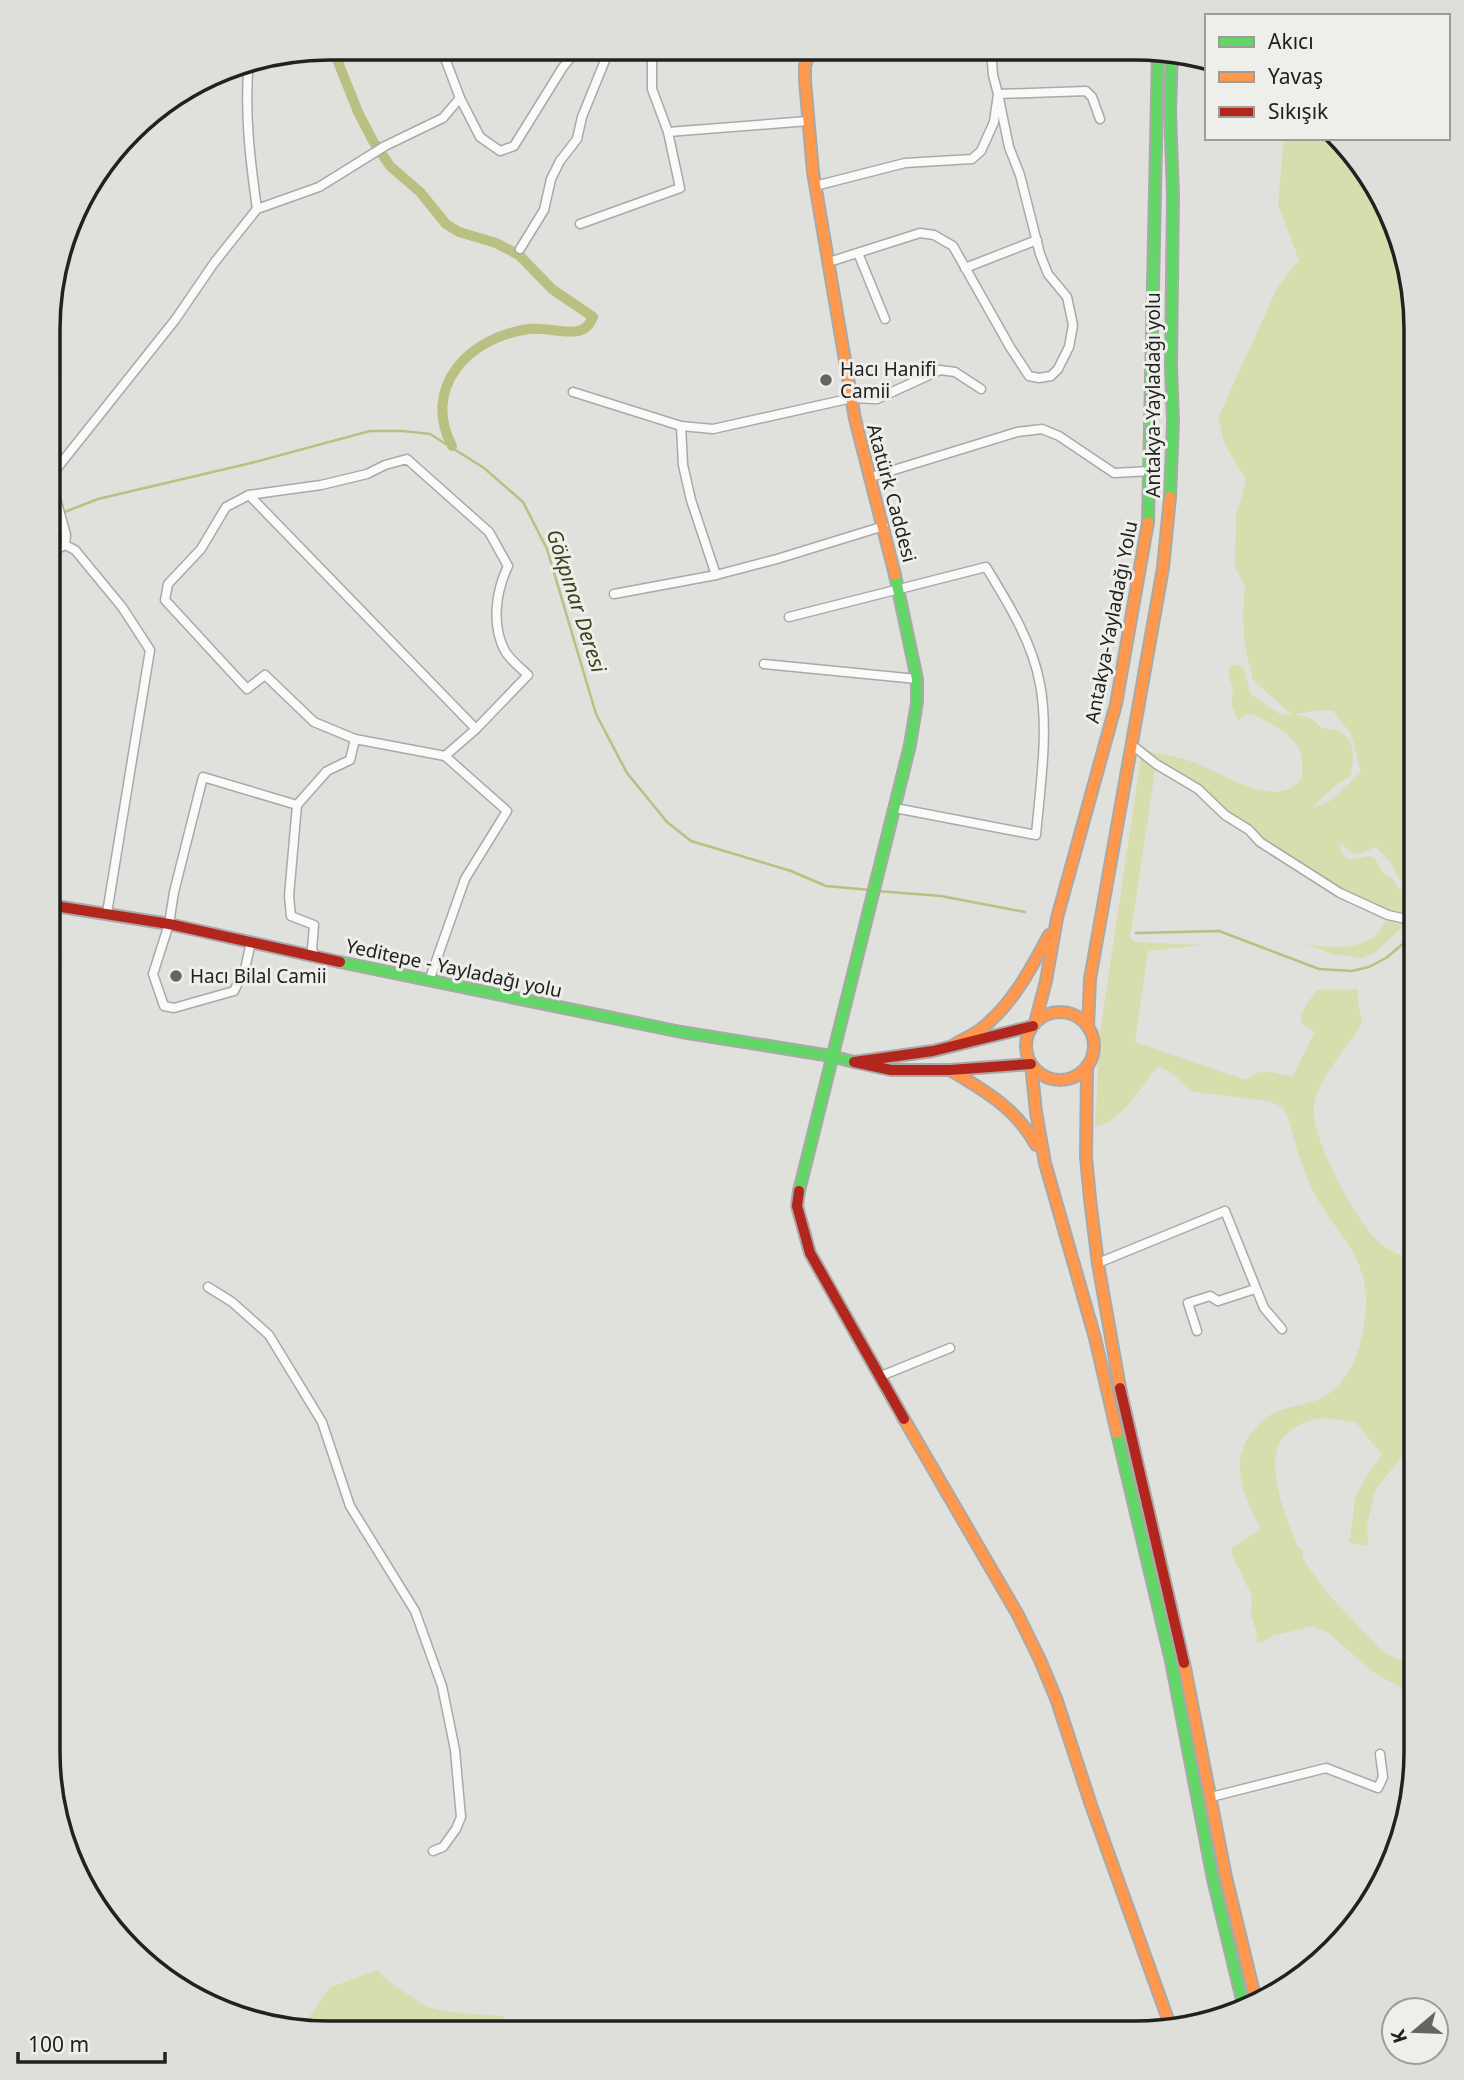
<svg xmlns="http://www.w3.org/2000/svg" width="1464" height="2080" font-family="'Noto Sans',sans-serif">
  <rect width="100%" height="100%" fill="#e0e0dd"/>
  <g fill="#d8ddae" fill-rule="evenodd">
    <path d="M1284,138H1334L1388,204L1417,328V884L1400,881L1390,861L1376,847L1354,855L1340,842C1342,866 1354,859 1370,856L1375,859L1384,874L1393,878C1397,891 1403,891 1416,891V914L1376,952L1362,958L1332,954L1305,944C1328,948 1358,951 1377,934C1382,930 1385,921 1388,915L1305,871L1212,802L1156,764L1130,938L1135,942L1204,945L1148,951L1135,1042L1246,1080C1261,1066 1275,1073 1292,1077L1315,1032L1302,1024C1298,1012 1310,1000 1317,990L1359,989C1354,1001 1364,1014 1361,1026C1347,1047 1318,1080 1314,1104C1309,1135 1355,1220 1379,1242C1389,1252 1403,1256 1416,1261V1439L1375,1490L1367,1526L1368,1546L1348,1542L1350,1539L1355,1498L1366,1477L1382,1455L1355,1421C1342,1423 1331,1416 1317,1419C1247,1434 1282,1502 1297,1546L1303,1550L1302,1557L1326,1592L1383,1652L1395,1658L1416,1664V1695L1377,1675L1327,1632L1313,1626L1272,1636L1262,1643L1257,1642L1256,1631L1251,1615L1252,1596L1232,1555V1548L1261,1529C1246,1499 1228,1467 1250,1435C1257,1425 1266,1416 1278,1411C1291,1406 1314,1403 1324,1397C1353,1379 1364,1341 1366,1309C1369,1257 1338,1236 1315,1195C1302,1170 1295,1141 1287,1114L1282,1107L1269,1101L1194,1092C1181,1084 1173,1070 1158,1067C1139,1088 1124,1120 1095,1127L1100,1033L1142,750C1160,754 1179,757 1196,763C1222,773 1280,813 1302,777C1305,747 1295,738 1271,724C1263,720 1255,714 1246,714L1238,720L1231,705L1233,689L1229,677V667L1236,664L1244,668L1250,694L1281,715L1291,714L1253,680L1245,646L1243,617L1245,586L1235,568L1236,517L1246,480L1225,445L1218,418L1278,286L1299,260L1278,205ZM1323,710L1333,711L1351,734L1361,772L1330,801L1312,808L1337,784L1351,776C1353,759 1357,738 1337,731C1332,729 1326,729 1320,727C1312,716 1306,718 1295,714Z"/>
    <path d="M56,925L62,963L49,965V926Z"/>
    <path d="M377,1970L389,1982L427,2007L449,2012L503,2016L511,2031L300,2030L329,1988Z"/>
  </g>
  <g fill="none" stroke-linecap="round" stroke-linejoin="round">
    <g stroke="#b9c081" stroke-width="2.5">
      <path d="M49,518L98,499L251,463L370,431H403L430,434L484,468L523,502L547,549L596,714L627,773L667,822L691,841L791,871L826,886L871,890"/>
      <path d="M877,891L941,896L1025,912"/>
      <path d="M1136,933L1219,931L1319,969L1352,971L1369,967L1386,958L1416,933"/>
    </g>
    <path stroke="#b9c081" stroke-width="10" d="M332,47L358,112L373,141L390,166L420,192L446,224L459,232L496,243L519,255L552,289L593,317C590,324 585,330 578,331C563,334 546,327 529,329C470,337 421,386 452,446"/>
    <g stroke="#a9a9a7" stroke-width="11">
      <g id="street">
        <path d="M249,60C244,110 250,159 257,209"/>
        <path d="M460,98L480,137L500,151L514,146L563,67L579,48"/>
        <path d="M668,132L808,121"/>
        <path d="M815,186L905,163L972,159L981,151L994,122L998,94L993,75L991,49"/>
        <path d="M580,224L680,188L668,132L652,89V48"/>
        <path d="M520,249L544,210L551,179L560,161L577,139L582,117L610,48"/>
        <path d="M858,253L885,319"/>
        <path d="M829,262L920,233L934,235L953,246L1010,347L1029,376L1039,378L1051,376L1058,369L1069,347L1073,325L1067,297L1048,274L1040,254L1020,175L1009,147L998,94L1086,91L1092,97L1100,119"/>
        <path d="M965,268L1037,240"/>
        <path d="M573,392L681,426L713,429L852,398L877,399L940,370L955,372L981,389"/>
        <path d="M681,426L683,465L691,500L716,575"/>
        <path d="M871,477L1017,432L1042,429L1059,436L1114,473L1151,471"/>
        <path d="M249,495L476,729"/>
        <path d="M65,545L75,550L122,607L150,650L107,913"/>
        <path d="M49,553L65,545L66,535L50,477L175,320L214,263L257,209L319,187L385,146L443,118L460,98L446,61V48"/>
        <path d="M614,594L716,575L777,559L884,526"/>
        <path d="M789,617L986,567C1008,603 1032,641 1040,684C1049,731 1040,788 1036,835L895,808"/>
        <path d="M764,664L917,679"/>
        <path d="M1131,744L1156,764L1198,789L1225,815L1249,830L1260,842L1340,893L1388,915L1406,919L1416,918"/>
        <path d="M297,805L289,896L291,916L314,925L312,949L315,957"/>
        <path d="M251,942L245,969L234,991L174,1008L164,1006L153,974L169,924L174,892L203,777L297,805L327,771L350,760L355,739L314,722L265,675L247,689L165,600L168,584L201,549L226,507L249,495L321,485L367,474L385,465L407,459L489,532L508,566C496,591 491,625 505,651C510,660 521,668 528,675L476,729L445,756L355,739"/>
        <path d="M429,981L465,879L507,811L445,756"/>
        <path d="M1098,1263L1225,1211L1264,1308L1282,1329"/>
        <path d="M208,1287L232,1302L269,1335L322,1422L350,1506L415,1611L442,1686L455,1750L461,1817L456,1829L443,1847L433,1851"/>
        <path d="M1197,1331L1188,1303L1210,1296L1218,1301L1255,1289"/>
        <path d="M881,1376L950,1348"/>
        <path d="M1211,1797L1326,1768L1378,1788L1383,1777L1380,1754"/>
      </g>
    </g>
    <g stroke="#a9a9a7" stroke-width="14">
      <g id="fast">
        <path d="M1170,497L1173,422L1171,367L1173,194L1170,112L1172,50"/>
        <path d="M1148,522L1158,50"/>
        <path d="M340,962L681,1032L831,1056L854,1062"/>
        <path d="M799,1191L910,745L917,702V679L895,575"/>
        <path d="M1117,1433L1171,1661L1213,1879L1244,2008"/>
      </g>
    </g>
    <g stroke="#a9a9a7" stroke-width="14">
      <g id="slow">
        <path d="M811,49L805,66V81L813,172L855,419L895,575"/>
        <circle cx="1060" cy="1046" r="34"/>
        <path d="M1035,1023L1046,981L1057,918L1116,704L1148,522"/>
        <path d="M1088,1027L1090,979L1163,568L1170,497"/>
        <path d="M952,1046C961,1040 972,1036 981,1029C1012,1005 1031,969 1049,935"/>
        <path d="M1031,1064L1036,1112L1045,1163L1095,1338L1117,1433"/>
        <path d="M1087,1066L1086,1157L1090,1199L1098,1264L1120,1388"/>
        <path d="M950,1070C985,1091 1016,1108 1036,1145"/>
        <path d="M904,1419L1018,1615L1040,1660L1057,1701L1091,1805L1170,2025"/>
        <path d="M1184,1663L1226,1877L1257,2005"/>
      </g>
    </g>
    <g stroke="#a9a9a7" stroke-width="14">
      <g id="jam">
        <path d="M49,905L169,924L340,962"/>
        <path d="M1031,1064L950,1070H891L854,1062L933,1051L1033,1026"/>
        <path d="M799,1191L797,1206L810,1253L904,1419"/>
        <path d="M1120,1388L1184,1663"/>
      </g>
    </g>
    <use href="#street" stroke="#fafafa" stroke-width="8"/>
    <use href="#fast" stroke="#63d668" stroke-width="10"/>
    <use href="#slow" stroke="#ff974d" stroke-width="10"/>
    <use href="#jam" stroke="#b3261e" stroke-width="10"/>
  </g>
  <g fill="#646462" stroke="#eeefea" stroke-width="2.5">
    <circle cx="826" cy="380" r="7"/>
    <circle cx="176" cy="976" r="7"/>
  </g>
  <g text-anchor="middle" stroke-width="6" stroke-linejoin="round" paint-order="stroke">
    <g font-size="19" fill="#21211f" stroke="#eeefea" text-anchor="start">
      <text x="840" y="376">Hacı Hanifi<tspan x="840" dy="22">Camii</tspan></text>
      <text x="190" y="983">Hacı Bilal Camii</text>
    </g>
    <g font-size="19" fill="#21211f" stroke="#eeefea">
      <text transform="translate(1153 395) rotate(-90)" y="7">Antakya-Yayladağı yolu</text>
      <text transform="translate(892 493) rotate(75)" y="7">Atatürk Caddesi</text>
      <text transform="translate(1111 622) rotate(-79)" y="7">Antakya-Yayladağı Yolu</text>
      <text transform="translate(454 968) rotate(12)" y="7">Yeditepe - Yayladağı yolu</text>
    </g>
    <g font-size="21" font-style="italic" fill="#3e421c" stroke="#eeefea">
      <text transform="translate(576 601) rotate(72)" y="7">Gökpınar Deresi</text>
    </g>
  </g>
  <path d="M0 0H1464V2080H0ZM329 60H1135A269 269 0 0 1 1404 329V1752A269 269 0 0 1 1135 2021H329A269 269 0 0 1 60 1752V329A269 269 0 0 1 329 60Z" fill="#dedfda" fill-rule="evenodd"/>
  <path fill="none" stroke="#21211f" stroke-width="3.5" d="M329 60H1135A269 269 0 0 1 1404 329V1752A269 269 0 0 1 1135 2021H329A269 269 0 0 1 60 1752V329A269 269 0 0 1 329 60Z"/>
  <rect x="1205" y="14" width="245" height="126" fill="#eeefea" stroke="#9c9d99" stroke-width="2"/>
  <rect x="1219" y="37" width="35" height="10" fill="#63d668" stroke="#9c9d99" stroke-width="2"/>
  <text x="1268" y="49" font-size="21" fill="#21211f">Akıcı</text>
  <rect x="1219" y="72" width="35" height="10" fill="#ff974d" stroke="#9c9d99" stroke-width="2"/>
  <text x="1268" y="84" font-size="21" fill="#21211f">Yavaş</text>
  <rect x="1219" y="107" width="35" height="10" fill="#b3261e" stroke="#9c9d99" stroke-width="2"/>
  <text x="1268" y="119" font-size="21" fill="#21211f">Sıkışık</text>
  <g transform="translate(1415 2031) rotate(251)"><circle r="33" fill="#eeefea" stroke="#9c9d99" stroke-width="2"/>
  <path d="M0-5L12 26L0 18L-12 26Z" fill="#646462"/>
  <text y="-10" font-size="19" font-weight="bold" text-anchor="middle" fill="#21211f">K</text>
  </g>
  <path d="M18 2052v10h147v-10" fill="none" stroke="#21211f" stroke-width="3.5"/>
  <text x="28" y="2052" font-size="21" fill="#21211f" stroke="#eeefea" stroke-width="5" paint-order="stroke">100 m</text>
</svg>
